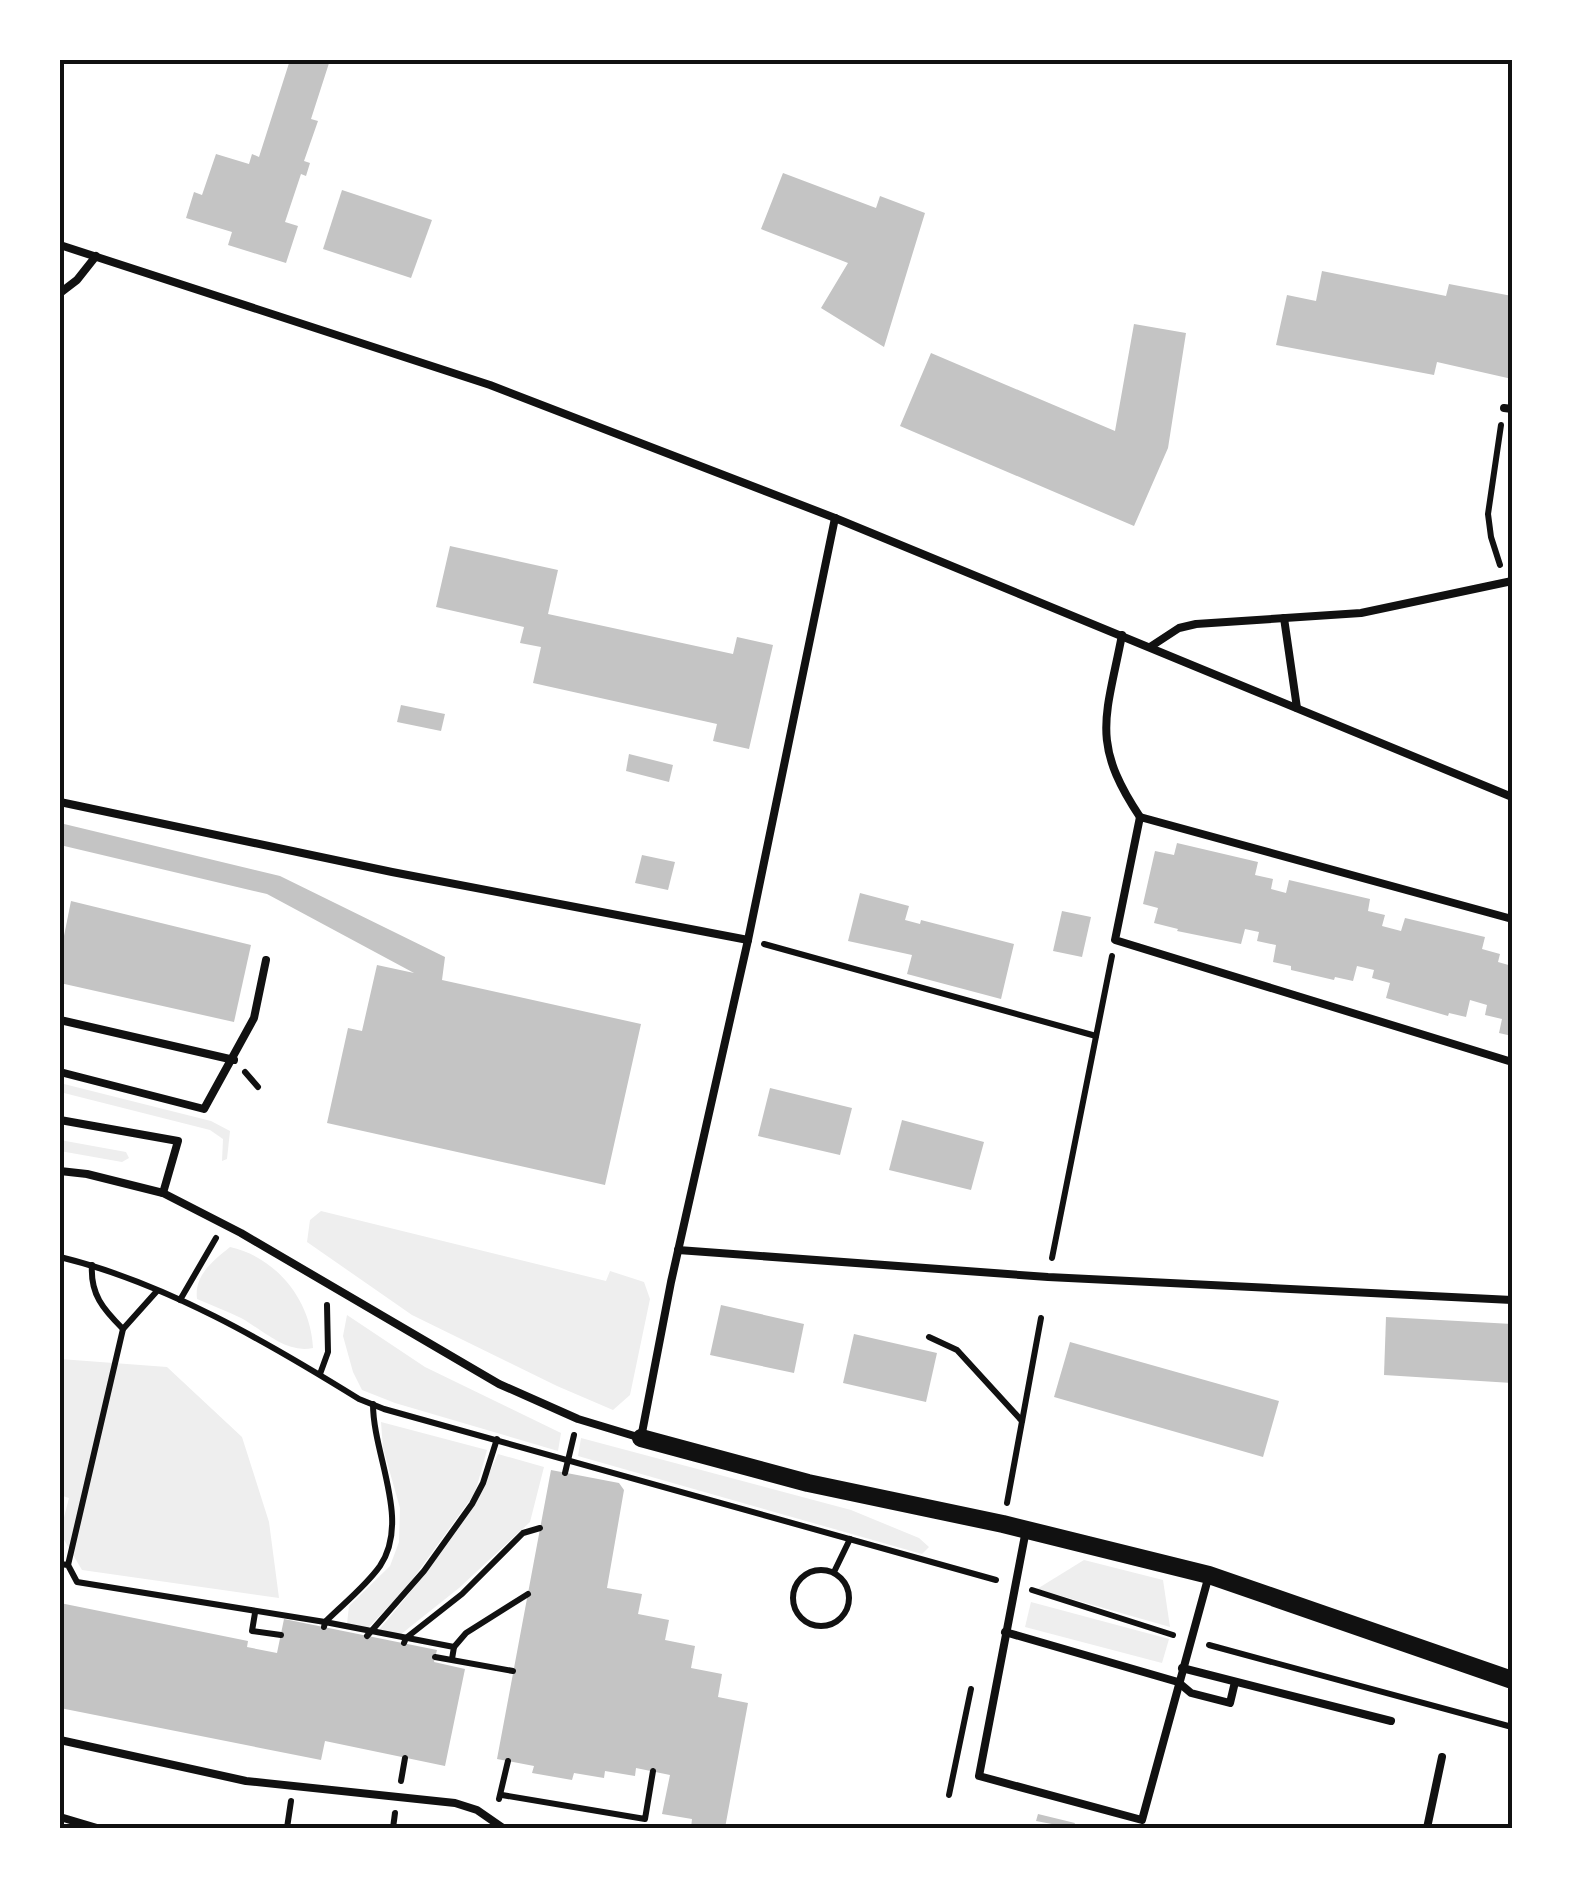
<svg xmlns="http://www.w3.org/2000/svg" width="1572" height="1888" font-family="'Nunito Sans',sans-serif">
  <rect width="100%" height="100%" fill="#fff"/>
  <g fill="#eee">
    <path d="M60,1083L211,1121L230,1131L227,1159L222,1161L223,1139L210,1130L60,1092Z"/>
    <path d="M60,1140L126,1152L129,1158L122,1162L60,1151Z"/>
    <path d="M321,1211L606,1281L610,1271L644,1282L650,1299L630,1395L613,1410L557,1386L412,1315L307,1242L310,1220Z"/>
    <path d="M230,1247C276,1257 311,1300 313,1348C286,1354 263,1330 241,1318C227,1311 211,1305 197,1299C194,1275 213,1261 230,1247Z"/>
    <path d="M347,1315L425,1367L561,1433L558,1451L395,1403L362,1390L353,1372L343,1336Z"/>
    <path d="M60,1359L167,1367L242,1437L269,1522L279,1598L82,1570L60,1533L69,1498L60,1495Z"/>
    <path d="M381,1422L487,1450L475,1493L407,1587L368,1628L347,1624L349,1606L390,1566L399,1542L400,1508L383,1448Z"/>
    <path d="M581,1438L851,1510L919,1538L929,1547L922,1554L578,1456Z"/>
    <path d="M498,1454L544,1467L530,1522L459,1588L400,1635L378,1631C427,1573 467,1524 498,1454Z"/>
    <path d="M1084,1560L1163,1580L1170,1627L1037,1589Z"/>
    <path d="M1031,1602L1169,1639L1162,1663L1025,1627Z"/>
  </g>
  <g fill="#c4c4c4">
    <path d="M290,60H330L311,119L318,121L304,161L310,163L306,176L301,174L285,222L298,226L286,263L228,245L232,232L186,218L194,192L202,195L216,154L249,164L252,154L259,157Z"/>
    <path d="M783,173L876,208L880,196L925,213L884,347L821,308L848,263L761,229Z"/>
    <path d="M342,190L432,220L411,278L323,249Z"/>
    <path d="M1322,271L1446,296L1449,284L1512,296V379L1437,362L1434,375L1276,345L1287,295L1316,301Z"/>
    <path d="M1134,324L1186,333L1168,448L1134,526L900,426L931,353L1115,431Z"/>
    <path d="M450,546L558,570L548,614L733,654L737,637L773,645L749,749L713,741L717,724L533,683L541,647L520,643L524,627L436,607Z"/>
    <path d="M401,705L445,714L441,731L397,722Z"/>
    <path d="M629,754L673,765L669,782L626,771Z"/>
    <path d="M60,823L280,876L445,957L442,980L641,1024L605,1185L327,1123L348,1028L362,1031L377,965L414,973L267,894L60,845Z"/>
    <path d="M1177,843L1258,862L1255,875L1273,879L1271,889L1286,893L1289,880L1370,899L1368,911L1385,915L1382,926L1401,931L1405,918L1485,937L1482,949L1500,954L1498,962L1512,966V1036L1499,1033L1502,1019L1485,1015L1487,1005L1470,1000L1466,1017L1449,1013L1448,1016L1386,998L1390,983L1372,978L1374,970L1357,966L1353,981L1335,977L1334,980L1291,970V966L1273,962L1276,945L1257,941L1259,932L1245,929L1241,944L1177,931L1178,929L1154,923L1158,908L1143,904L1155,851L1174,855Z"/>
    <path d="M642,855L675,862L668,890L635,883Z"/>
    <path d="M860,893L909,906L905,920L920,924L921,920L1014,944L1001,999L907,974L912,955L848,941Z"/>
    <path d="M71,901L251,945L234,1022L60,983V956Z"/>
    <path d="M1062,911L1091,917L1082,957L1053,951Z"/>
    <path d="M770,1088L852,1108L840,1155L758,1136Z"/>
    <path d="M902,1120L984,1142L971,1190L889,1170Z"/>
    <path d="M721,1305L804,1324L794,1373L710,1355Z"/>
    <path d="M1386,1317L1512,1324V1383L1384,1375Z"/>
    <path d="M854,1334L937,1353L926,1402L843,1383Z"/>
    <path d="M1070,1342L1279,1401L1263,1457L1054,1397Z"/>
    <path d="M551,1470L619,1483L624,1490L607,1588L642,1594L638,1614L669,1620L665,1640L695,1646L691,1668L722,1674L718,1697L748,1703L725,1828H691L692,1819L662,1814L670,1775L636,1768L635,1776L605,1771L604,1778L574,1773L572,1780L532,1773L534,1766L497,1759Z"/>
    <path d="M60,1603L248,1641L247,1647L277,1653L284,1619L437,1650L434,1662L465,1669L445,1766L325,1741L321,1760L60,1708Z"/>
    <path d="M1038,1814L1075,1823L1073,1828L1036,1821Z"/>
  </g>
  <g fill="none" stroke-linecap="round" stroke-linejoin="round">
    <g stroke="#111" stroke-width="6">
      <path d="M1500,565L1491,537L1488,514L1501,425"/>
      <path d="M764,944L1096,1036"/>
      <path d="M245,1072L258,1087"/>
      <path d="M60,1257C166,1283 267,1342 359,1399L384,1409L996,1580"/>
      <path d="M1052,1258L1112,956"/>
      <path d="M92,1265C90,1294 103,1309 123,1329"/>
      <path d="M180,1300L216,1238"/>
      <path d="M929,1337L957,1350L1022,1421"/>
      <path d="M320,1374L328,1352L327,1305"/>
      <path d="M565,1473L574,1435"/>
      <path d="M1007,1503L1041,1318"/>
      <path d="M60,1564L68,1565L77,1582L325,1622C343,1604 365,1587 380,1566C411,1520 373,1455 373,1404"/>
      <path d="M68,1565L123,1329L157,1291"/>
      <circle cx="821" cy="1598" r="28"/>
      <path d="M834,1572L850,1539"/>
      <path d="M1032,1590L1173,1635"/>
      <path d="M255,1613L252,1631L281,1635"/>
      <path d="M324,1627L325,1622L454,1647L452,1659"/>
      <path d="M367,1636L424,1571L472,1504L483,1483L497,1439"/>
      <path d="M404,1643L406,1638L462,1594L523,1533L540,1528"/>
      <path d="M1209,1645L1512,1727"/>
      <path d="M454,1647L466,1633L528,1594"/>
      <path d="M435,1657L513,1671"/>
      <path d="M401,1781L405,1758"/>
      <path d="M502,1795L645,1819L653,1771"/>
      <path d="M949,1795L971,1689"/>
      <path d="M499,1799L508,1761"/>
      <path d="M287,1828L291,1801"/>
      <path d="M393,1828L395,1813"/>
    </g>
    <g stroke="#111" stroke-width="8">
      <path d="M60,245L490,385L835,518L1512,797"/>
      <path d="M60,293L77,280L96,256"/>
      <path d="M1504,408L1512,409"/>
      <path d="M1284,618L1297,708"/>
      <path d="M1122,635C1106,718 1090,742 1140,817"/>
      <path d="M1150,647L1179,628L1196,624L1361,613L1512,581"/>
      <path d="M60,802L392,872L748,940"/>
      <path d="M1512,919L1140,817L1115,940L1512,1062"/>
      <path d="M60,1020L234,1060"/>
      <path d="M60,1072L204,1109L254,1018L266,960"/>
      <path d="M60,1120L178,1141L163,1193"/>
      <path d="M60,1171L87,1174L163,1193L241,1233L499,1384L578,1419L641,1438L671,1282L748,940L835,518"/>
      <path d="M678,1250L1048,1277L1512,1300"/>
      <path d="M1026,1530L979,1776L1142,1820L1209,1575"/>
      <path d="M1005,1632L1178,1682L1191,1693L1230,1703L1235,1682"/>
      <path d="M1182,1668L1391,1721"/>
      <path d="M60,1740L246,1781L455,1803L477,1810L503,1828"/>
      <path d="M60,1817L97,1828"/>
      <path d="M1427,1828L1442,1757"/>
    </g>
    <path stroke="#111" stroke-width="18" d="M641,1438L808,1483L1003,1524L1209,1575L1512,1680"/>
  </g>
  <rect width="1572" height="1888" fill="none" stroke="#ffffff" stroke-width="125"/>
  <rect x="62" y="62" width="1448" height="1764" fill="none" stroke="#111" stroke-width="4"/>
</svg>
